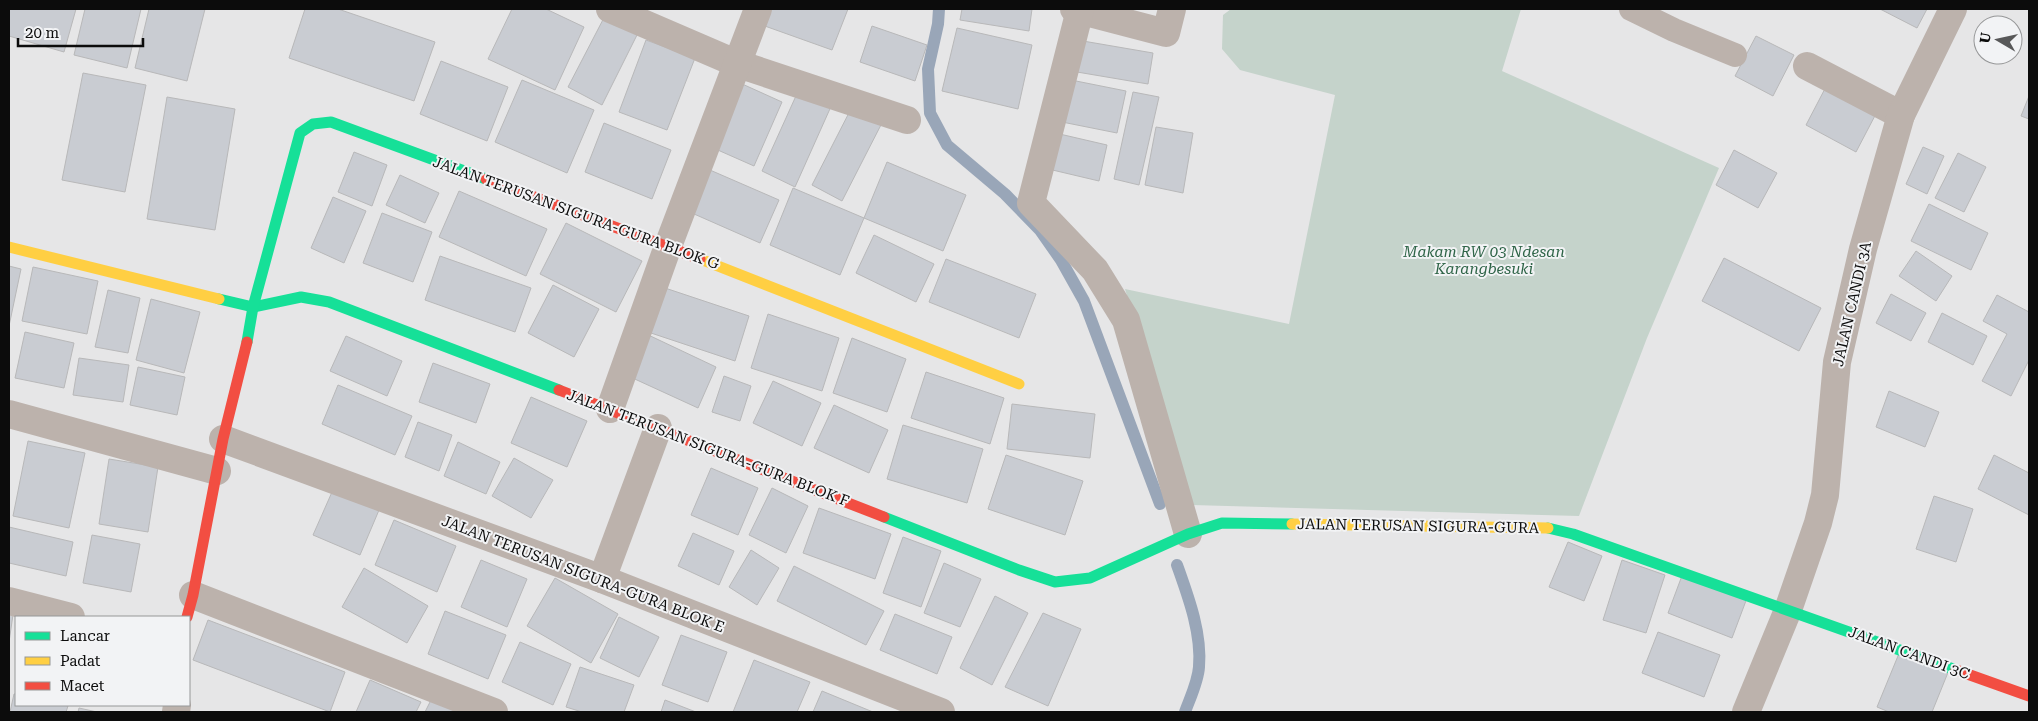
<svg xmlns="http://www.w3.org/2000/svg" width="2038" height="721" font-family="'Roboto Serif',serif">
  <rect width="100%" height="100%" fill="#e6e6e7"/>
  <path fill="#c5d3cb" d="M1231,9H1521L1502,71L1719,168L1647,338L1579,516L1192,505L1125,289L1289,324L1335,95L1240,70L1222,49L1223,15Z"/>
  <g fill="none" stroke-linecap="round" stroke-linejoin="round">
    <g stroke="#99a6b8" stroke-width="12">
      <path d="M939,9L938,24L928,69L930,113L947,145L1005,194L1040,230L1061,260L1084,301L1160,504"/>
      <path d="M1177,565C1188,596 1202,633 1199,667C1198,682 1190,698 1185,712"/>
    </g>
  </g>
  <g fill="#c9ccd2" stroke="#b8b8b9">
    <path d="M9,9H76L64,52L9,36Z"/>
    <path d="M85,9H141L127,68L74,55Z"/>
    <path d="M149,9H205L187,81L135,68Z"/>
    <path d="M305,9H338L435,42L414,101L289,58Z"/>
    <path d="M512,9H546L584,27L555,90L488,59Z"/>
    <path d="M768,9H848L832,50L762,25Z"/>
    <path d="M962,9H1032L1029,31L960,20Z"/>
    <path d="M1880,9H1927L1917,28Z"/>
    <path d="M608,10L641,27L602,105L568,87Z"/>
    <path d="M872,26L927,45L915,81L860,62Z"/>
    <path d="M957,28L1032,45L1018,109L942,91Z"/>
    <path d="M1756,36L1794,55L1773,96L1735,76Z"/>
    <path d="M646,40L695,58L667,130L619,112Z"/>
    <path d="M1083,41L1153,53L1148,84L1077,72Z"/>
    <path d="M441,61L508,87L487,141L420,114Z"/>
    <path d="M83,73L146,85L125,192L62,180Z"/>
    <path d="M1066,79L1126,91L1117,133L1057,121Z"/>
    <path d="M522,80L594,110L567,173L495,142Z"/>
    <path d="M1829,81L1879,108L1856,152L1806,125Z"/>
    <path d="M740,83L782,102L754,166L711,147Z"/>
    <path d="M800,87L833,102L795,187L762,171Z"/>
    <path d="M1133,92L1159,97L1139,185L1114,179Z"/>
    <path d="M2029,96V119L2021,116Z"/>
    <path d="M167,97L235,109L215,230L147,219Z"/>
    <path d="M854,103L884,119L842,201L812,185Z"/>
    <path d="M604,123L671,150L652,199L585,172Z"/>
    <path d="M1156,127L1193,133L1183,193L1145,185Z"/>
    <path d="M1051,132L1107,145L1099,181L1044,168Z"/>
    <path d="M1923,147L1944,156L1927,194L1906,184Z"/>
    <path d="M1734,150L1777,173L1758,208L1716,185Z"/>
    <path d="M354,152L387,165L372,206L338,192Z"/>
    <path d="M1958,153L1986,167L1964,212L1935,198Z"/>
    <path d="M887,162L966,195L943,251L864,218Z"/>
    <path d="M703,167L779,200L760,243L685,210Z"/>
    <path d="M400,175L439,193L425,223L386,205Z"/>
    <path d="M793,188L864,218L840,275L770,245Z"/>
    <path d="M459,191L547,229L526,276L439,237Z"/>
    <path d="M333,197L366,211L344,263L311,248Z"/>
    <path d="M1929,204L1988,233L1971,270L1911,241Z"/>
    <path d="M382,213L432,232L413,282L363,263Z"/>
    <path d="M566,223L642,261L616,312L540,274Z"/>
    <path d="M874,235L934,264L916,302L856,273Z"/>
    <path d="M1916,251L1952,276L1936,301L1899,276Z"/>
    <path d="M440,256L531,288L515,332L425,300Z"/>
    <path d="M1724,258L1821,308L1799,351L1702,301Z"/>
    <path d="M946,259L1036,294L1019,338L929,302Z"/>
    <path d="M9,266L21,269L9,326Z"/>
    <path d="M33,267L98,281L87,334L22,321Z"/>
    <path d="M553,285L599,309L574,357L528,333Z"/>
    <path d="M659,286L749,316L735,361L645,331Z"/>
    <path d="M108,290L140,298L128,353L95,347Z"/>
    <path d="M1891,294L1926,313L1911,341L1876,323Z"/>
    <path d="M1997,295L2029,312V360L2011,396L1982,381L2007,334L1983,321Z"/>
    <path d="M151,299L200,312L184,373L136,360Z"/>
    <path d="M1942,313L1987,336L1973,365L1928,342Z"/>
    <path d="M768,314L839,338L822,391L751,368Z"/>
    <path d="M25,332L74,343L64,388L15,378Z"/>
    <path d="M642,332L716,367L698,408L626,375Z"/>
    <path d="M346,336L402,361L387,396L330,371Z"/>
    <path d="M852,338L906,359L887,412L833,393Z"/>
    <path d="M79,358L129,365L123,402L73,395Z"/>
    <path d="M433,363L490,384L476,423L419,402Z"/>
    <path d="M138,367L185,377L177,415L130,405Z"/>
    <path d="M926,372L1004,398L990,444L911,418Z"/>
    <path d="M724,376L751,386L740,421L712,412Z"/>
    <path d="M773,381L821,403L802,446L753,423Z"/>
    <path d="M338,385L412,416L395,455L322,424Z"/>
    <path d="M1889,391L1939,412L1925,447L1876,427Z"/>
    <path d="M531,397L587,421L567,467L511,443Z"/>
    <path d="M1012,404L1095,414L1090,458L1007,449Z"/>
    <path d="M834,405L888,430L869,473L814,448Z"/>
    <path d="M418,422L452,435L439,471L405,457Z"/>
    <path d="M903,425L983,449L967,503L887,479Z"/>
    <path d="M28,441L85,453L69,528L13,516Z"/>
    <path d="M458,442L500,462L486,494L444,476Z"/>
    <path d="M1006,455L1083,481L1065,535L988,509Z"/>
    <path d="M1994,455L2029,473V515L1978,489Z"/>
    <path d="M514,458L553,480L531,518L492,496Z"/>
    <path d="M109,459L158,467L148,532L99,524Z"/>
    <path d="M711,468L758,488L738,535L691,515Z"/>
    <path d="M336,483L382,503L360,555L313,535Z"/>
    <path d="M772,488L808,506L786,553L749,535Z"/>
    <path d="M1934,496L1973,509L1956,562L1916,549Z"/>
    <path d="M819,508L891,534L875,579L803,553Z"/>
    <path d="M394,520L456,546L437,592L375,565Z"/>
    <path d="M9,527L73,542L66,576L9,563Z"/>
    <path d="M693,533L734,551L719,585L678,566Z"/>
    <path d="M92,535L140,544L131,592L83,583Z"/>
    <path d="M903,537L941,551L921,607L883,593Z"/>
    <path d="M1568,542L1602,556L1584,601L1549,587Z"/>
    <path d="M751,550L779,568L757,605L729,587Z"/>
    <path d="M481,560L527,579L507,627L461,607Z"/>
    <path d="M1622,560L1665,575L1646,633L1603,620Z"/>
    <path d="M944,563L981,579L960,627L924,613Z"/>
    <path d="M794,566L884,611L866,645L777,601Z"/>
    <path d="M364,568L428,606L407,643L342,607Z"/>
    <path d="M1683,573L1747,598L1732,638L1668,613Z"/>
    <path d="M555,578L618,614L591,663L527,626Z"/>
    <path d="M995,596L1028,613L992,685L960,668Z"/>
    <path d="M9,607L14,608L9,642Z"/>
    <path d="M445,611L506,635L488,679L428,654Z"/>
    <path d="M1043,613L1081,629L1048,706L1005,687Z"/>
    <path d="M895,614L952,637L937,674L880,650Z"/>
    <path d="M619,617L659,637L639,677L600,658Z"/>
    <path d="M208,620L345,672L330,712L193,660Z"/>
    <path d="M1658,632L1720,655L1704,697L1642,673Z"/>
    <path d="M681,635L727,652L708,702L662,685Z"/>
    <path d="M520,642L571,664L553,705L502,682Z"/>
    <path d="M1900,651L1949,670L1932,712H1889L1877,707Z"/>
    <path d="M754,660L810,682L797,712H733Z"/>
    <path d="M580,667L634,685L624,712H582L566,707Z"/>
    <path d="M370,680L421,702L416,712H356Z"/>
    <path d="M822,691L873,712H813Z"/>
    <path d="M14,694H16V705H64L68,706L66,712H10Z"/>
    <path d="M433,696L468,712H425Z"/>
    <path d="M665,700L696,712H661Z"/>
    <path d="M79,708L97,712H78Z"/>
  </g>
  <g fill="none" stroke-linecap="round" stroke-linejoin="round">
    <path stroke="#bcb2ac" stroke-width="24" d="M1631,9L1674,30L1735,55"/>
    <g stroke="#bcb2ac" stroke-width="28">
      <path d="M610,9L738,64L907,120"/>
      <path d="M1074,9L1166,33L1172,9"/>
      <path d="M1080,10L1031,203L1095,270L1126,320L1188,534"/>
      <path d="M1807,66L1901,115"/>
      <path d="M610,409L668,246L758,9"/>
      <path d="M9,414L217,471"/>
      <path d="M223,439L602,579L941,712"/>
      <path d="M602,579L658,428"/>
      <path d="M193,595L494,712"/>
      <path d="M9,601L71,617"/>
      <path d="M176,712L177,705"/>
      <path d="M1746,712L1788,610L1818,523L1825,495L1837,362L1863,249L1901,115L1953,9"/>
    </g>
    <g stroke="#16e098" stroke-width="11">
      <path d="M219,299L253,307L301,297L329,302L559,390"/>
      <path d="M247,342L253,307L300,133L313,124L331,122L486,179"/>
      <path d="M884,517L1019,570L1055,582L1090,578L1188,534L1222,523L1292,524"/>
      <path d="M1548,528L1573,534L1956,670"/>
    </g>
    <g stroke="#ffcf43" stroke-width="11">
      <path d="M9,247L219,299"/>
      <path d="M700,259L1019,384"/>
      <path d="M1292,524L1548,528"/>
    </g>
    <g stroke="#f24e42" stroke-width="11">
      <path d="M486,179L700,259"/>
      <path d="M559,390L884,517"/>
      <path d="M187,617L193,595L223,439L247,342"/>
      <path d="M1956,670L2029,696"/>
    </g>
  </g>
  <g text-anchor="middle" stroke-width="4" stroke-linejoin="round" paint-order="stroke">
    <g font-size="15" fill="#0c0c0c" stroke="#f2f3f5">
      <text transform="translate(576 213) rotate(20)" y="5">JALAN TERUSAN SIGURA-GURA BLOK G</text>
      <text transform="translate(1852 304) rotate(-77)" y="5">JALAN CANDI 3A</text>
      <text transform="translate(708 448) rotate(21)" y="5">JALAN TERUSAN SIGURA-GURA BLOK F</text>
      <text transform="translate(1418 526) rotate(1)" y="5">JALAN TERUSAN SIGURA-GURA</text>
      <text transform="translate(583 574) rotate(21)" y="5">JALAN TERUSAN SIGURA-GURA BLOK E</text>
      <text transform="translate(1909 653) rotate(20)" y="5">JALAN CANDI 3C</text>
    </g>
    <g font-size="15" font-style="italic" fill="#2e6447" stroke="#f2f3f5">
      <text x="1484" y="257">Makam RW 03 Ndesan<tspan x="1484" dy="17">Karangbesuki</tspan></text>
    </g>
  </g>
  <rect width="2038" height="721" fill="none" stroke="#0c0c0c" stroke-width="20"/>
  <rect x="15" y="616" width="175" height="90" fill="#f2f3f5" stroke="#969798"/>
  <rect x="25" y="632" width="25" height="8" fill="#16e098" stroke="#969798"/>
  <text x="60" y="641" font-size="15" fill="#0c0c0c">Lancar</text>
  <rect x="25" y="657" width="25" height="8" fill="#ffcf43" stroke="#969798"/>
  <text x="60" y="666" font-size="15" fill="#0c0c0c">Padat</text>
  <rect x="25" y="682" width="25" height="8" fill="#f24e42" stroke="#969798"/>
  <text x="60" y="691" font-size="15" fill="#0c0c0c">Macet</text>
  <g transform="translate(1998 40) rotate(279)"><circle r="24" fill="#f2f3f5" stroke="#969798"/>
  <path d="M0-4L9 19L0 12L-9 19Z" fill="#585859"/>
  <text y="-8" font-size="14" font-weight="bold" text-anchor="middle" fill="#0c0c0c">U</text>
  </g>
  <path d="M18 38v8h125v-8" fill="none" stroke="#0c0c0c" stroke-width="2.5"/>
  <text x="25" y="38" font-size="15" fill="#0c0c0c" stroke="#f2f3f5" stroke-width="4" paint-order="stroke">20 m</text>
</svg>
